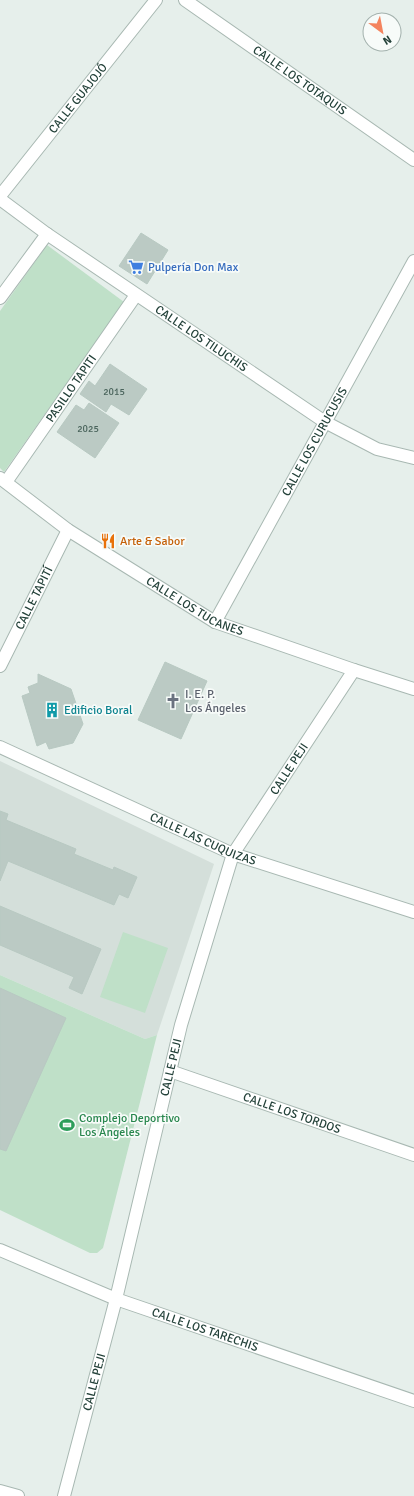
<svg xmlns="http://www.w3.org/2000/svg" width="414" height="1496" font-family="Signika,sans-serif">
  <rect width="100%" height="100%" fill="#e6efeb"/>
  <path fill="#d4dfda" d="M0,761L214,864L157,1035L145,1039L0,975Z"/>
  <g fill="#bfe0c8">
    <path d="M47,245L124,302L4,472L0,468V311Z"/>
    <path d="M123,932L168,948L145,1013L100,997Z"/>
    <path d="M0,975L145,1039L157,1035L103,1248L97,1253H90L0,1210Z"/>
  </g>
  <g fill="#bbcac4" stroke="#b8c9c2">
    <path d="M141,233L168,250L147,284L119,266Z"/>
    <path d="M110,364L147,389L129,415L111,404L106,412L80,394L89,381L95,386Z"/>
    <path d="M89,403L119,423L95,458L57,432L76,405L84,410Z"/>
    <path d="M165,662L207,681L181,739L138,720Z"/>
    <path d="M38,674L71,689L83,724L73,743L49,749L46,742L37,746L22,696L30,693L28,687L38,683Z"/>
    <path d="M0,811L8,814L6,820L76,849L74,854L113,870L114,867L137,877L128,898L119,894L114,905L8,861L0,881Z"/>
    <path d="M0,906L101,949L82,994L69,988L74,977L0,945Z"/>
    <path d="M0,988L66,1018L6,1151L0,1149Z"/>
  </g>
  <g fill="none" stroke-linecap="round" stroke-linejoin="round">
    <g stroke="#a8b8b2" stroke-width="14">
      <g id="minor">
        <path id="s1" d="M185,0L414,160"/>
        <path id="s2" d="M0,196L156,0"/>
        <path id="s3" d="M0,199L47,234L325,422L377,449L414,458"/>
        <path d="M0,298L47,234"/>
        <path id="s4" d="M0,478L68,530L215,622L354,670L414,689"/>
        <path id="s5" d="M6,482L136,295"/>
        <path id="s6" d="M215,622L414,261"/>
        <path id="s7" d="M0,666L68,530"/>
        <path id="s8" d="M0,747L233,854L414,912"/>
        <path id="s9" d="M170,1071L414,1155"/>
        <path id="s10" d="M0,1250L116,1299L414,1401"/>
        <path d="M0,1491L18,1496"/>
        <path id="s11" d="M64,1496L116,1299L181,1025L233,854L354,670"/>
      </g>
    </g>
    <use href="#minor" stroke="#fff" stroke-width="12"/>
  </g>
  <defs>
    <g id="supermarket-bare" transform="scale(1.2)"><path d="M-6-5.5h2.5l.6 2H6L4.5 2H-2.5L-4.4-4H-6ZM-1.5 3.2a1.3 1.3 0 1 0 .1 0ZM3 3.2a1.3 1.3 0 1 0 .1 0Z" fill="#3f7fe0" stroke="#f7fbf9" stroke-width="2.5" paint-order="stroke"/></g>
    <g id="restaurant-bare" transform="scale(1.2)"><path d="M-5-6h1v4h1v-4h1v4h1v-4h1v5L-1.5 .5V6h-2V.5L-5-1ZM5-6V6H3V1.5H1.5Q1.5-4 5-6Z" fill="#e8710a" stroke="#f7fbf9" stroke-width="2.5" paint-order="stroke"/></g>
    <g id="church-bare" transform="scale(1.2)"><path d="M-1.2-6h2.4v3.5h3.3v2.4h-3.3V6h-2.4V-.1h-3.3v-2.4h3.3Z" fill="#6b7280" stroke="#f7fbf9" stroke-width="2.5" paint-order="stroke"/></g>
    <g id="building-bare" transform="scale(1.2)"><path d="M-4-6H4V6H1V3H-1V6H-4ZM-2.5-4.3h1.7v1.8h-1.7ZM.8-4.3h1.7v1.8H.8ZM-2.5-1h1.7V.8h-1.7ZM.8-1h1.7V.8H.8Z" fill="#0f9aa8" stroke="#f7fbf9" stroke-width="2.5" paint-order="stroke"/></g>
    <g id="stadium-bare" transform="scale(1.2)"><path d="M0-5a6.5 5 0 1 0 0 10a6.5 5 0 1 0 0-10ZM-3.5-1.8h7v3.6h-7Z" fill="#2e9e5b" stroke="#f7fbf9" stroke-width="2.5" paint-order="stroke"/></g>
  </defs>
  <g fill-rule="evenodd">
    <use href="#supermarket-bare" x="136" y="267"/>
    <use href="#restaurant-bare" x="108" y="541"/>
    <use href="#church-bare" x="173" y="701"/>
    <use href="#building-bare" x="52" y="710"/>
    <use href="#stadium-bare" x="67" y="1125"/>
  </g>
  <g text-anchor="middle" stroke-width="3.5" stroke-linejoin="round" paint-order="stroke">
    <g font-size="10" fill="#4a645c">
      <text x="114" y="395">2015</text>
      <text x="88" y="432">2025</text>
    </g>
    <g font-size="12" fill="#24423a" stroke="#f7fbf9">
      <text dy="4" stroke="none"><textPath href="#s1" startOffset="140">CALLE LOS TOTAQUIS</textPath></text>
      <text dy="4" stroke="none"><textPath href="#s2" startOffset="125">CALLE GUAJOJÓ</textPath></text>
      <text dy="4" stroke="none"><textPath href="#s3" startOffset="245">CALLE LOS TILUCHIS</textPath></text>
      <text dy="4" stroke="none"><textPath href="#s5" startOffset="114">PASILLO TAPITI</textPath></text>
      <text dy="4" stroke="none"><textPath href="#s6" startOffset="206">CALLE LOS CURUCUSIS</textPath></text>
      <text dy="4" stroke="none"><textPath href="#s7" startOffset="76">CALLE TAPITÍ</textPath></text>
      <text dy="4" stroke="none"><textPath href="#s4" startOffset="234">CALLE LOS TUCANES</textPath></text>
      <text dy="4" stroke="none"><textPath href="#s11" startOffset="766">CALLE PEJI</textPath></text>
      <text dy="4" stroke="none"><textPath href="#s8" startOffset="223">CALLE LAS CUQUIZAS</textPath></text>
      <text dy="4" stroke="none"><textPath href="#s11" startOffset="442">CALLE PEJI</textPath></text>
      <text dy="4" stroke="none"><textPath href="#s9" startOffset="129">CALLE LOS TORDOS</textPath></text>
      <text dy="4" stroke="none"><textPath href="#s10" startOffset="220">CALLE LOS TARECHIS</textPath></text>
      <text dy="4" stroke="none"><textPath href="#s11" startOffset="118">CALLE PEJI</textPath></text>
    </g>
    <g font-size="12" fill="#366cbe" stroke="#f7fbf9" text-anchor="start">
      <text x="148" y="271">Pulpería Don Max</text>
    </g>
    <g font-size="12" fill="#c56008" stroke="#f7fbf9" text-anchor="start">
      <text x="120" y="545">Arte &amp; Sabor</text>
    </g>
    <g font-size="12" fill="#5b616d" stroke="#f7fbf9" text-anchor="start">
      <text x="185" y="698">I. E. P.<tspan x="185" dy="14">Los Ángeles</tspan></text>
    </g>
    <g font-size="12" fill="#0d838f" stroke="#f7fbf9" text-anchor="start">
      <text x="64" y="714">Edificio Boral</text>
    </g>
    <g font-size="12" fill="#27864d" stroke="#f7fbf9" text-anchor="start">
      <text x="79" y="1122">Complejo Deportivo<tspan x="79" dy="14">Los Ángeles</tspan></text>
    </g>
  </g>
  <g transform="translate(382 32) rotate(148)"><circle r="19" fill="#f7fbf9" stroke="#a3b1ad"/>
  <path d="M0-3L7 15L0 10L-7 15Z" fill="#f4845f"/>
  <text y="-6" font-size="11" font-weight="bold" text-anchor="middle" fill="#24423a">N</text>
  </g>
</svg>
